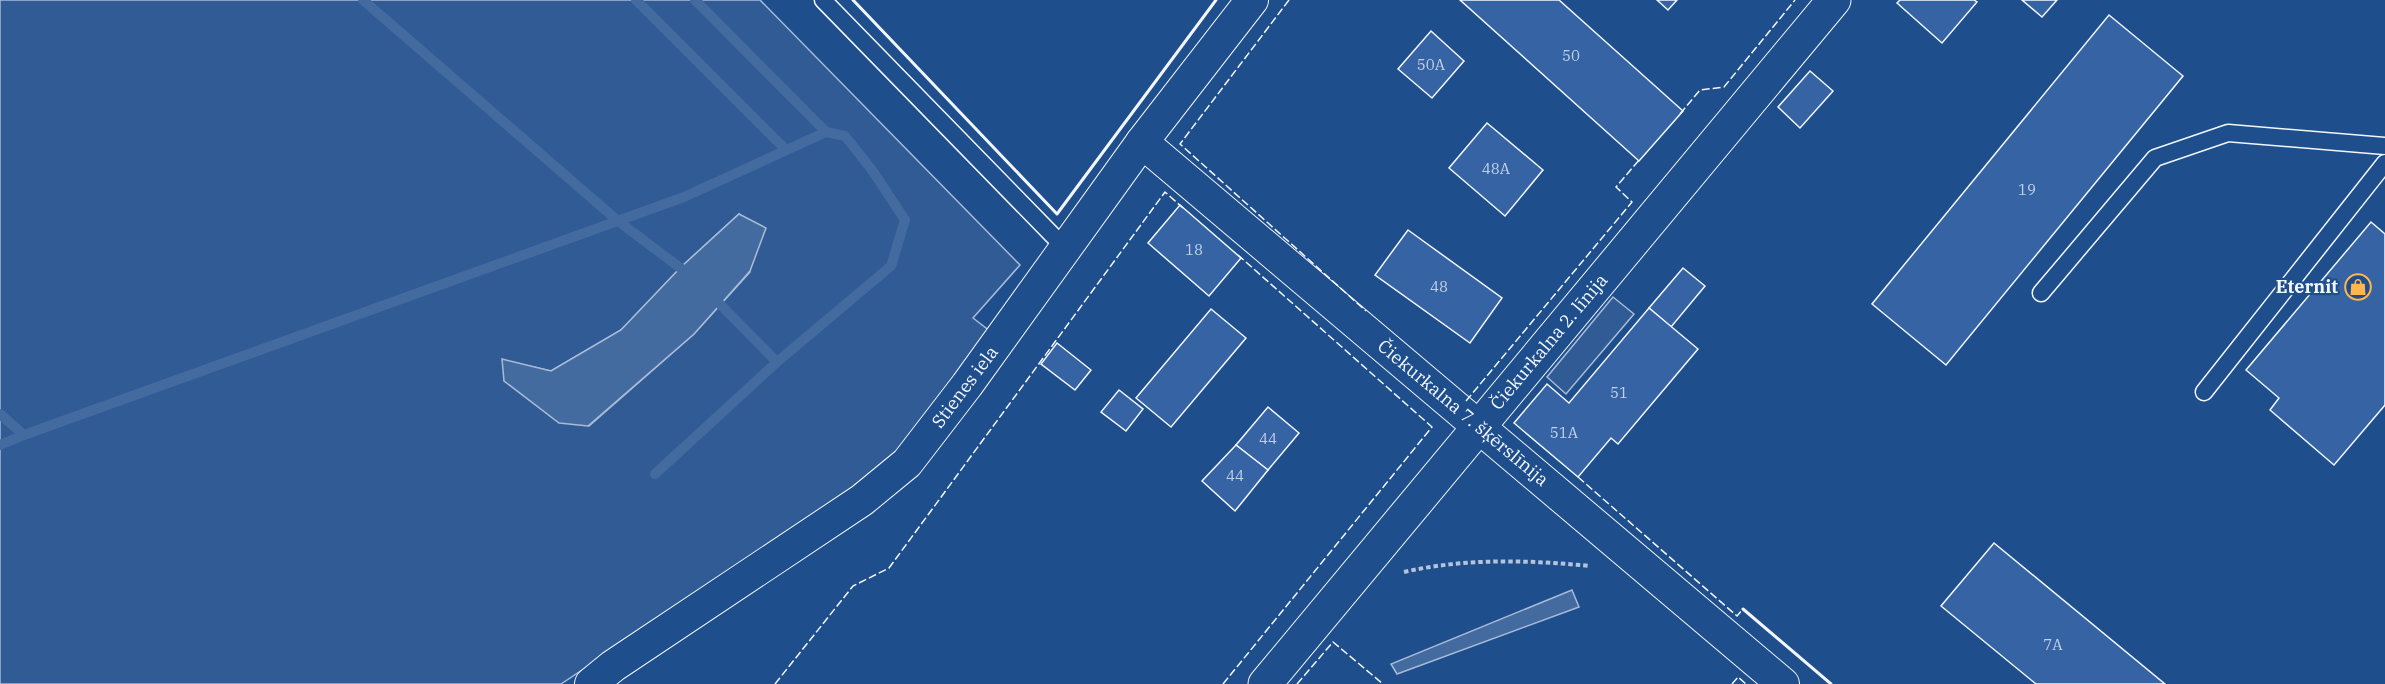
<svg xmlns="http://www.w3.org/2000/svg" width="2385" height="684" font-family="'IBM Plex Serif',serif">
  <rect width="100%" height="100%" fill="#1f4e8c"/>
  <g fill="#305b95" stroke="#a8bbd7" stroke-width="1.5" fill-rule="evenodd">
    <path d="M0,0H760L1020,265L973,318L991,332L884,469L561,684H0ZM739,214L750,272L694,334L589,426L502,360L551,371L621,330L681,267Z"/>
    <path d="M1613,297L1634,314L1566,394L1547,377Z"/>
  </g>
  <g fill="#446ba0" stroke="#a8bbd7" stroke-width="1.5">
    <path d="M739,214L766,228L750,271L694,334L588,426L559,423L504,381L502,359L551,371L621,330L681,267Z"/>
    <path d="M1572,590L1579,607L1397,674L1391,664Z"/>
  </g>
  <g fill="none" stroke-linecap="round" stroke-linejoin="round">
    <g stroke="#446ba0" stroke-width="10">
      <path d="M363,0L618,221L691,276"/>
      <path d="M636,0L786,150"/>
      <path d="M711,295L777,362"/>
      <path d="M0,414L24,435L684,197L826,132"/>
      <path d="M0,445L24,435"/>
      <path d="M655,474L777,362L891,266L905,220L872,170L845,136L826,132L695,0"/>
    </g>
  </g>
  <g fill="#3563a3" stroke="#f2f6ff" stroke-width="1.5">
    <path d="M1460,0H1559L1683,111L1639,161Z"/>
    <path d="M1657,0H1677L1668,10Z"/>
    <path d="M1900,0H1974L1977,2L1942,43L1897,3Z"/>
    <path d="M2022,0H2057L2042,17Z"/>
    <path d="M2109,15L2183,76L1946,365L1872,304Z"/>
    <path d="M1431,31L1464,61L1432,98L1398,69Z"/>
    <path d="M1810,71L1833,91L1800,128L1778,107Z"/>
    <path d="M1487,123L1543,170L1505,216L1449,168Z"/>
    <path d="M1180,205L1241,258L1209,296L1148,243Z"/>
    <path d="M2371,222L2385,234V405L2334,465L2270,410L2279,398L2246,370Z"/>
    <path d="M1408,230L1502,298L1470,343L1375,275Z"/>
    <path d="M1683,268L1705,286L1671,327L1649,308Z"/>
    <path d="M1649,308L1698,349L1618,444L1611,438L1578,477L1514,423L1547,384L1569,403Z"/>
    <path d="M1211,309L1246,338L1171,427L1136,398Z"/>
    <path d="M1057,343L1091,370L1075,390L1041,364Z"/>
    <path d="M1119,390L1143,409L1126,431L1101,412Z"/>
    <path d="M1268,407L1299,433L1268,470L1236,445Z"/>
    <path d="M1236,445L1268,470L1235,511L1202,481Z"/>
    <path d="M1994,543L2165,684H2036L1941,606Z"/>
  </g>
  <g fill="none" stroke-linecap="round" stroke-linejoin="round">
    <g stroke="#f2f6ff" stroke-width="19">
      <g id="service">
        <path d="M823,0L1066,249"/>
        <path d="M2041,293L2155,158L2228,133L2385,146"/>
        <path d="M2204,392L2385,163"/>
      </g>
    </g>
    <g stroke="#f2f6ff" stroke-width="34">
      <g id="minor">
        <path d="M1142,142L1783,684"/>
        <path d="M591,684L613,666L862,500L907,463L967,385L1142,142L1252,0"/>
      </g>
    </g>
    <g stroke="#f2f6ff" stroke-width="35">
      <path id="tertiary" d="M1265,684L1834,0"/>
    </g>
    <path stroke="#b3c4dc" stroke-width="4" stroke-dasharray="4.5 3" stroke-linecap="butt" d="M1404,572C1465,558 1529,560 1590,566"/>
    <use href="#service" stroke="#1f4e8c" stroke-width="16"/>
    <use href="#minor" stroke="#1f4e8c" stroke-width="32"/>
    <use href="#tertiary" stroke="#1f4e8c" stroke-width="33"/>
    <g stroke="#f2f6ff" stroke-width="1.5" stroke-dasharray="8 3" stroke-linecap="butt">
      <path d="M1289,0L1180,144L1366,311"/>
      <path d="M1680,114L1700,90L1724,87L1795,0"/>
      <path d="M1466,401L1632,202L1616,187L1640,159"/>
      <path d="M1578,477L1737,616L1743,609"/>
      <path d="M775,684L853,586L889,568L1165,192L1183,208"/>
      <path d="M1223,684L1432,427L1238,255"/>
      <path d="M1297,684L1333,642L1383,684"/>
      <path d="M1732,684L1738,677L1746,684"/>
    </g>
    <g stroke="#f2f6ff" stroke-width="3">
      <path d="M853,0L1057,214L1216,0"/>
      <path d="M1743,609L1831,684"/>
    </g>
  </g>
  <defs>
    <g id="shop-ring" transform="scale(1.35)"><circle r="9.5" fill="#1f4e8c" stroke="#ffb74d" stroke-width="1.5"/><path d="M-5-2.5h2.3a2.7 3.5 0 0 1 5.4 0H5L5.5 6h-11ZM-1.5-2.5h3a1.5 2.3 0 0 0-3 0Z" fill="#ffb74d"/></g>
  </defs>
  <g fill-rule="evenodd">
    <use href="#shop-ring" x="2358" y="287"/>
  </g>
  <g text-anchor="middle" stroke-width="4.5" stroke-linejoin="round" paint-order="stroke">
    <g font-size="15" fill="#c3d1e8">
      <text x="1571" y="61">50</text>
      <text x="1431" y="70">50A</text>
      <text x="1496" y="174">48A</text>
      <text x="2027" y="195">19</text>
      <text x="1194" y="255">18</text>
      <text x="1439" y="292">48</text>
      <text x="1619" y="398">51</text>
      <text x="1564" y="438">51A</text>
      <text x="1268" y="444">44</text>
      <text x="1235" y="481">44</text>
      <text x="2053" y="650">7A</text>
    </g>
    <g font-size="18" font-weight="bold" fill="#f2f6ff" stroke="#1f4e8c" text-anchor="end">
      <text x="2338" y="293">Eternit</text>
    </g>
    <g font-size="18" fill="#f2f6ff" stroke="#1f4e8c">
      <text transform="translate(1549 342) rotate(-50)" y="6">Čiekurkalna 2. līnija</text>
      <text transform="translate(965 387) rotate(-53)" y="6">Stienes iela</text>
      <text transform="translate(1463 413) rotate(40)" y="6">Čiekurkalna 7. šķērslīnija</text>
    </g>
  </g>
</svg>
